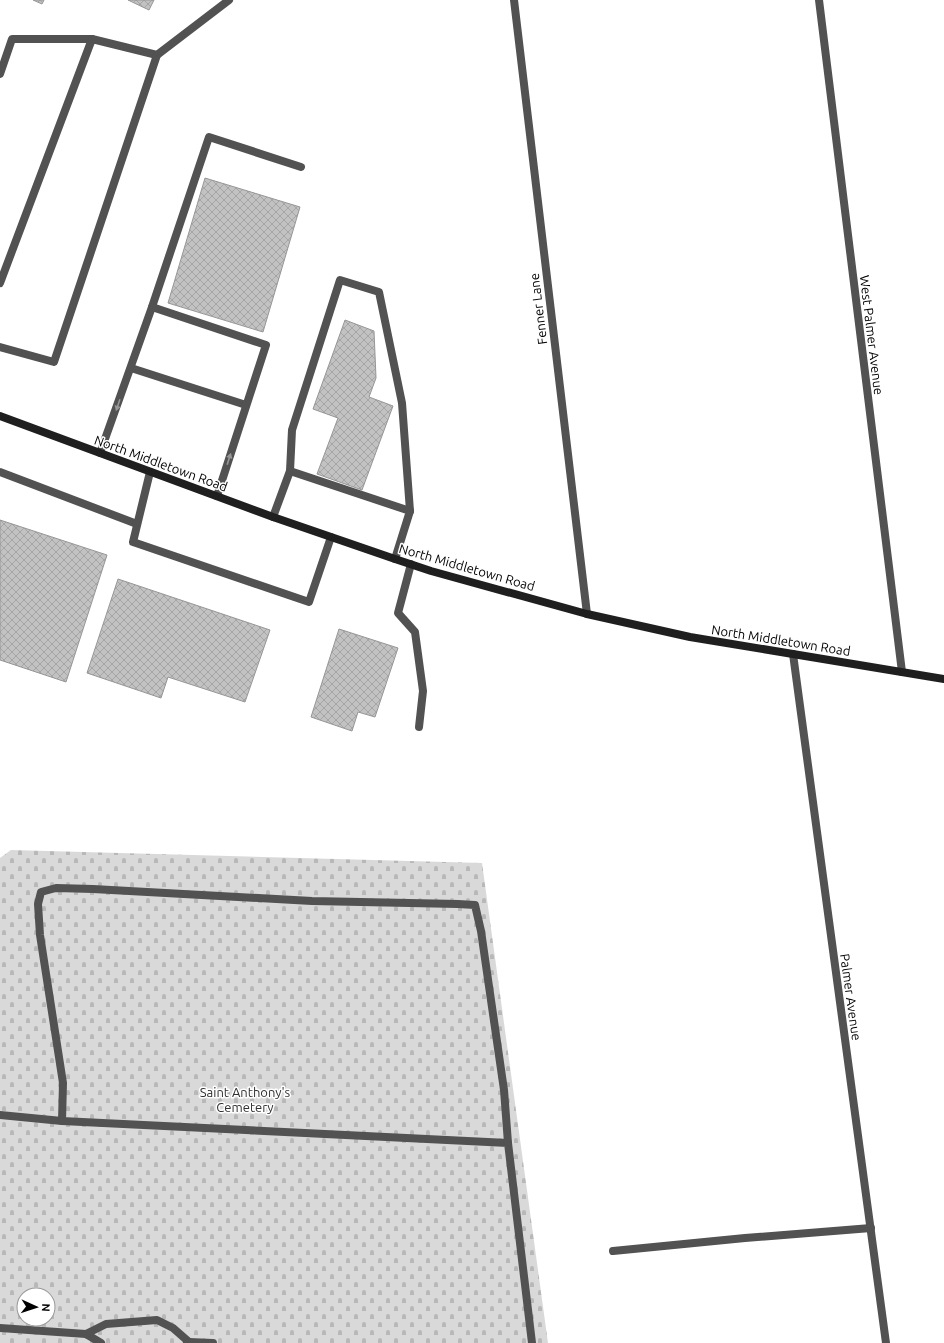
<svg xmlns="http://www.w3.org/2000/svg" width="944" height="1343" viewBox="0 0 944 1343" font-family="Ubuntu,sans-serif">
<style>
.cemetery{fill:url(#cemetery-stones);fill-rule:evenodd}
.building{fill:url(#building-cross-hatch);stroke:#969696}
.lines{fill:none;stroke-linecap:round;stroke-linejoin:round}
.lane{stroke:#525252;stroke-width:8}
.street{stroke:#525252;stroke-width:8}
.secondary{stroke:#1f1f1f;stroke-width:8}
.oneway{fill:#979797}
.labels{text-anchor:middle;stroke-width:3;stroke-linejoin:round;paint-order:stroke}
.street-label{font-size:13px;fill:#000;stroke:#fff}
.park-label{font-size:13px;fill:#303030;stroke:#fff}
</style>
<defs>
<pattern id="cemetery-stones" width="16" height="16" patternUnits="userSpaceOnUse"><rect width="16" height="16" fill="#d9d9d9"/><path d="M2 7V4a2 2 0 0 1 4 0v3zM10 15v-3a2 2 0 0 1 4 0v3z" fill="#b8b8b8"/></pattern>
<pattern id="building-cross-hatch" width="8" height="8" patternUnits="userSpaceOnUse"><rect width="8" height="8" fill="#c2c2c2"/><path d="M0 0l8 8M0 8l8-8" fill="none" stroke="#a5a5a5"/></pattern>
</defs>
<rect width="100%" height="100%" fill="#fff"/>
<path class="cemetery" d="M 11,850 L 482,863 L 548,1343 L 0,1343 L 0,858 ZM 24,1295 L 48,1295 L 48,1319 L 24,1319 Z"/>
<g class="building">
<polygon points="33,0 44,0 42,4"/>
<polygon points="128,0 154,0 149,10"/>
<polygon points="205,178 300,207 263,332 168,303"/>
<polygon points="345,320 374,331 376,378 369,397 393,406 362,490 317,474 338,418 313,409"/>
<polygon points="0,520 107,555 66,682 0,660"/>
<polygon points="118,579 270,630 245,702 168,677 161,698 87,673"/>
<polygon points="339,629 398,648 375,717 358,712 352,731 311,717"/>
</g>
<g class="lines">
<g class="lane">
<polyline points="0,74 12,39 92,39"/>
<polyline points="0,283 92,39 157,55 229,0"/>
<polyline points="152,307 209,137 301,167"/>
<polyline points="0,347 54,362 157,55"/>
<polyline points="131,368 246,405"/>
<polyline points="100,453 152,307 266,345 217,496"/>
<polyline points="290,471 292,430 340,280 379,292 402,403 410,511"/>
<polyline points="0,472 137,524"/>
<polyline points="150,472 133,542 309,602 331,537"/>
<polyline points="273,517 290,471 410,511 395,559"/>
<polyline points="411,564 398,613 415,632 423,691 419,727"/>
<polyline points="0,1115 62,1121 508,1143 532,1343"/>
<polyline points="62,1121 63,1083 40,935 38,904 41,892 56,888 93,889 312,901 458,904 475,905 481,931 504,1090 508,1143"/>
<polyline points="613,1251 745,1238 871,1228"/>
<polyline points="0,1328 86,1334 101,1343"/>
<polyline points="86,1334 106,1324 157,1320 173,1328 189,1342"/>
<polyline points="187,1343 189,1342 213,1343"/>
</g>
<g class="street">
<polyline points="514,0 587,614"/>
<polyline points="819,0 902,672"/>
<polyline points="793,654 886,1343"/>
</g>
<polyline class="secondary" points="0,416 273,517 395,559 431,571 587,614 690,637 944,679"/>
</g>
<defs><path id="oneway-solid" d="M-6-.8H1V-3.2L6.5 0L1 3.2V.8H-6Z"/></defs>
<g class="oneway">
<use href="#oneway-solid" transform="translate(118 405) rotate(109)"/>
<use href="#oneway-solid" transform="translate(229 459) rotate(-72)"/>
</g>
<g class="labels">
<g class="street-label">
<text transform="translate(538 309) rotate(-97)" y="5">Fenner Lane</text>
<text transform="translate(872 335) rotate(83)" y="5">West Palmer Avenue</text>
<text transform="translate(161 463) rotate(20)" y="5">North Middletown Road</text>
<text transform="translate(467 567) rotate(16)" y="5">North Middletown Road</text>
<text transform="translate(781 640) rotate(9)" y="5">North Middletown Road</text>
<text transform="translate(851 997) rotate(82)" y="5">Palmer Avenue</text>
</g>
<g class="park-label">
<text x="245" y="1097">Saint Anthony's<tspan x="245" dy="15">Cemetery</tspan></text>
</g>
</g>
<g transform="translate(36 1307) rotate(93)"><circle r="19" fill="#ffffff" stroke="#999999"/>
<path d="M0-3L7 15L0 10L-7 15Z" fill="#000000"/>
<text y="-6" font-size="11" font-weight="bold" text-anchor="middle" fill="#000000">N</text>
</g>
</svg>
